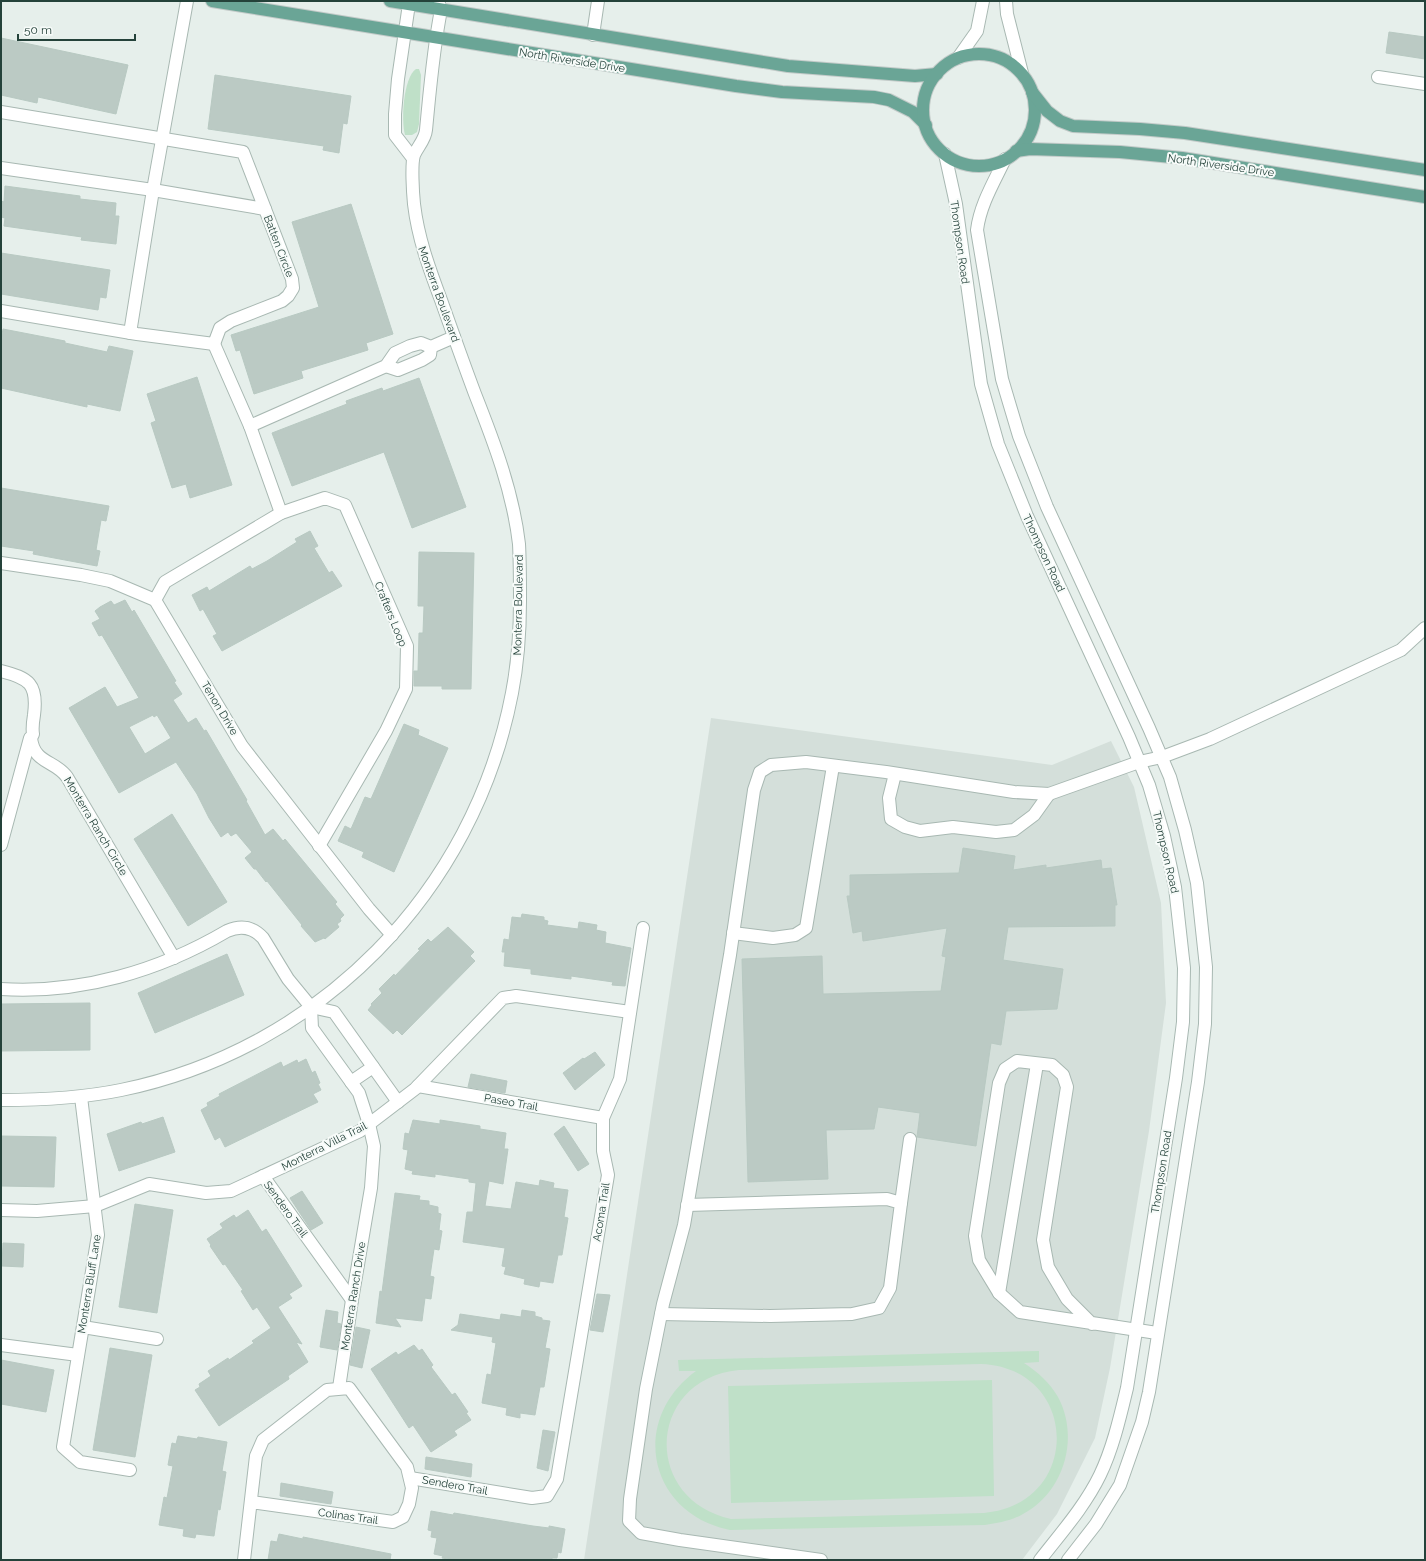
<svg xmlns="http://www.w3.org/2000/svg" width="1426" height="1561" viewBox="0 0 1426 1561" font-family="Raleway,sans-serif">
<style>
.built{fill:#d4dfda}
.green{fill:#bfe0c8;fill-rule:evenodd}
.building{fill:#bbcac4;stroke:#b8c9c2;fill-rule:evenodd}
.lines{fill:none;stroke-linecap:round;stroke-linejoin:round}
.minor-casing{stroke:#a8b8b2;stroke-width:14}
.major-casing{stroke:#c2cac8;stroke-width:14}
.minor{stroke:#fff;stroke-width:12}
.major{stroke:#6aa596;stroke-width:12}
.labels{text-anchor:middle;stroke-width:4;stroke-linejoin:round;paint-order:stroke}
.street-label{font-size:11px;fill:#24423a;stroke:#f7fbf9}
</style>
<rect width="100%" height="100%" fill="#e6efeb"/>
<polygon class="built" points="711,718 1052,765 1111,741 1134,787 1161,903 1166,1003 1149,1131 1110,1368 1095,1438 1057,1514 1022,1560 584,1560"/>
<g class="green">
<path d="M 416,69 L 419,69 L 421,75 L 419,124 L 417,132 L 412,135 L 405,135 C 401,121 403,78 416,69 Z"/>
<path d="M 1039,1351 L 1039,1362 L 1024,1363 C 1038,1372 1050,1383 1058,1397 C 1080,1438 1064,1492 1023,1514 C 1011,1521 998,1523 985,1525 L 730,1530 C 648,1513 629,1420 696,1371 L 679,1371 L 678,1360 ZM 981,1364 C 1080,1368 1083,1504 984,1513 L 731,1519 C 641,1499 647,1379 739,1370 Z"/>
<polygon points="992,1380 994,1496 731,1503 728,1386"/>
</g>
<g class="building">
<polygon points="1389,32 1425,37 1425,59 1386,53"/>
<polygon points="1,38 128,65 116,114 38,97 37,103 1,95"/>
<polygon points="215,75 351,96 347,124 343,123 339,153 323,150 324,146 208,129"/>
<polygon points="5,186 80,196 80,199 116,203 115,216 119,216 116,244 81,240 82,237 4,226 5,218 1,217 1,201 4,202"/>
<polygon points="351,204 393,334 366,343 368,350 301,371 303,378 254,394 240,350 236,351 231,335 319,307 292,222"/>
<polygon points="1,253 110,270 106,298 100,297 98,310 1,294"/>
<polygon points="3,329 65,341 65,343 107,352 109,346 133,351 120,411 87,404 87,407 1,388 1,340"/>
<polygon points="197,377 232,485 190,498 186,484 172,488 151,423 156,421 147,394"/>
<polygon points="419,378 466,507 412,528 384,452 292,486 272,433 347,404 346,401 382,388 383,391"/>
<polygon points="1,488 109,506 106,521 101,520 96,550 100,551 97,566 33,554 34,551 1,546"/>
<polygon points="310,531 318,546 314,548 329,573 332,571 342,586 222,651 213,636 217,634 203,609 200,611 192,595 207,587 209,591 250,566 252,569 267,561 297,542 295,539"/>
<polygon points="419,552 474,553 471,689 442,689 442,686 414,686 414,671 418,671 419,633 423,633 424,606 418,606"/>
<path d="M 125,600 L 132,612 L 134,610 L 176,681 L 174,682 L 182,694 L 173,700 L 188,723 L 196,718 L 204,731 L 206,730 L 247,800 L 246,801 L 265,835 L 273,829 L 283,841 L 285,839 L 337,902 L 335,904 L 344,915 L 340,919 L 341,921 L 337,924 L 339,927 L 325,939 L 324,938 L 315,942 L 301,926 L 302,925 L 267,881 L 266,882 L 256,869 L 254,869 L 245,858 L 252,852 L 236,833 L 231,836 L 228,832 L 221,837 L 209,818 L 197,794 L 176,762 L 119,793 L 69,708 L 105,687 L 117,707 L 139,698 L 102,635 L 99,636 L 92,623 L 100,619 L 95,611 L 100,607 L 111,601 L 114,605 ZM 153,715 L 154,717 L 157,715 L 171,738 L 145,754 L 129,727 Z"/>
<polygon points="404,724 419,730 418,735 448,748 394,872 362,857 364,852 338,841 345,826 351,829 365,797 371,799"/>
<polygon points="172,814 227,902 188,926 134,839"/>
<polygon points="963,848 1015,856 1013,870 1046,865 1046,868 1101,860 1102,869 1111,868 1117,905 1115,905 1115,926 1008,927 1003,960 1063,969 1057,1009 1006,1011 1001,1045 991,1043 976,1146 917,1137 920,1113 878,1107 874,1129 826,1130 828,1179 748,1182 742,959 822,956 823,994 941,991 946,957 942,956 947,928 863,941 862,931 853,933 847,896 850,896 850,875 959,873"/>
<polygon points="522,914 544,917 544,920 548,921 547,925 578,929 579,922 597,925 596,930 606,932 605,943 631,948 625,986 612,985 613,982 571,976 571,979 531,974 531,969 504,966 505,952 502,952 504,939 509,940 512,917 521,918"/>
<polygon points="448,927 474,952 470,956 475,961 402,1035 397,1030 393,1034 368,1010 372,1005 371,1004 382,993 379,989 394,974 395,976 420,950 418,949 428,939 431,942"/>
<polygon points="227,954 244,995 155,1033 138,993"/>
<polygon points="90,1003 90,1050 1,1051 1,1004"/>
<polygon points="595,1052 605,1065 575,1090 563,1073 583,1058 584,1059"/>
<polygon points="306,1059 312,1073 315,1071 320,1083 318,1084 321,1090 313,1094 318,1102 225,1147 220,1137 215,1140 201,1110 208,1106 207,1103 220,1096 219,1094 281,1062 283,1067 297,1060 298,1063"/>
<polygon points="471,1074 507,1081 505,1093 468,1087"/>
<polygon points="163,1117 175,1152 119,1171 107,1134 141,1122 142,1124"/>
<polygon points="413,1120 440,1124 440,1120 480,1126 480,1129 506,1133 504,1149 508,1149 503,1184 489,1181 485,1206 511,1209 516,1182 539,1186 540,1180 554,1183 553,1188 568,1190 564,1217 568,1218 562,1255 558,1255 553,1283 540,1281 539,1287 524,1284 525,1279 504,1274 506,1267 502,1266 505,1248 463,1242 467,1212 473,1212 476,1183 469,1182 469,1179 435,1174 435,1177 412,1174 413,1171 405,1169 408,1150 403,1149 405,1133 409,1134"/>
<polygon points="564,1126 589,1164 578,1171 554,1134"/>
<polygon points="1,1136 56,1137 54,1187 1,1186"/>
<polygon points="302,1191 323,1223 311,1230 290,1198"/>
<polygon points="395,1193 420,1196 419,1200 429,1201 429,1205 438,1207 438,1213 441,1214 439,1230 442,1231 439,1250 434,1249 430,1276 434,1277 431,1299 425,1298 422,1321 395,1318 401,1327 376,1323 380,1291 382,1292"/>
<polygon points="135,1204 173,1210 157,1313 119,1307"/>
<polygon points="248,1210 262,1232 266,1229 302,1286 289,1294 292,1298 278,1307 302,1344 296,1342 308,1362 288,1376 289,1379 219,1426 195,1390 200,1387 199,1384 211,1376 208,1371 228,1358 229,1360 254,1343 252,1341 271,1328 257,1307 253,1310 241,1291 243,1290 225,1264 223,1265 210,1246 211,1245 207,1239 223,1228 220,1224 234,1215 236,1218"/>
<polygon points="3,1243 24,1244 23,1267 2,1266"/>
<polygon points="597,1294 610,1295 603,1332 590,1330"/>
<polygon points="326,1310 338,1312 337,1323 341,1324 337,1350 320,1347"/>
<polygon points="522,1310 535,1312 535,1316 542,1318 542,1320 550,1321 545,1348 550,1349 544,1387 540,1387 535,1415 520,1413 520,1418 506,1415 507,1408 482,1403 487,1374 491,1375 496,1343 492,1342 493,1337 451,1330 458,1325 460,1314 500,1320 501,1314 521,1317"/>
<polygon points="356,1327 370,1330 362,1368 350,1365"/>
<polygon points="414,1345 419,1351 422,1349 433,1365 431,1367 452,1395 455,1393 468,1412 466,1413 471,1420 454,1431 457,1435 431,1452 413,1425 409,1428 371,1369 396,1352 398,1355"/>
<polygon points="110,1348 152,1355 135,1457 93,1450"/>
<polygon points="1,1360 54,1370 46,1412 1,1404"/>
<polygon points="543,1430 555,1432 548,1471 537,1468"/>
<polygon points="178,1436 197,1439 198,1437 227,1442 222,1471 226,1472 220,1510 218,1509 214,1536 196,1534 195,1538 183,1536 184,1529 159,1525 164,1497 167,1498 173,1466 168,1465 172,1443 176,1444"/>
<polygon points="426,1457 472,1464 471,1477 425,1469"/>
<polygon points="281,1483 333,1492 331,1504 280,1496"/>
<polygon points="431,1511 453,1515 454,1513 533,1526 549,1528 549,1526 565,1529 561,1553 558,1552 557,1558 552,1558 552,1560 454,1560 442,1558 443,1556 434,1554 437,1538 431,1537 432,1531 428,1530"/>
<polygon points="279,1534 303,1539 303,1537 391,1554 390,1560 268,1560 271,1541 277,1542"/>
</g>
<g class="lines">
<defs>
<g id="minor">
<polyline points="412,1 409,4 398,79 395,114 395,135 412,157"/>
<polyline points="1006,1 1007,14 1022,73"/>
<polyline points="593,35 598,1"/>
<polyline points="958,58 977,31 983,1"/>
<polyline points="1378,77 1425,84"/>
<polyline points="1,112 243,152 292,279 293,288 288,296 282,301 231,321 220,328 214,344"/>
<path d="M 945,154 L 956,204 L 981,384 L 998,444 L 1027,516 L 1129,737 L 1149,785 L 1164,836 L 1175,887 L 1184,968 L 1183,1022 L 1176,1078 L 1127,1388 C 1120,1417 1113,1448 1100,1475 C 1085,1506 1061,1533 1040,1560"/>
<path d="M 1005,159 C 994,182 980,205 977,230 L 1002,379 L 1019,436 L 1047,507 L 1149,728 L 1170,777 L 1185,830 L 1197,883 L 1206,967 L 1205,1024 L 1198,1082 L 1149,1392 L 1142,1422 L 1120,1485 L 1096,1524 L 1068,1560"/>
<polyline points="1,168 153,190 265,209"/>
<polyline points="1,311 137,334 214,344"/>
<polyline points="130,333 153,190 187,1"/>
<polyline points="214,344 250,426 281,513"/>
<polyline points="386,366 398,370 422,360 430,355 431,347"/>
<polyline points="250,426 386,366 395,353 410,346 421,343 431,347 454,337"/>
<polyline points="1,563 81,575 110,581 155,600 242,746 369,909 392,935"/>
<polyline points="155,600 165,582 281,513 325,498 345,505 407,646 406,689 386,731 319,846"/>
<path d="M 1,671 C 29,678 38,684 34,715 C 33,721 32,728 33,734 L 31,738 C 34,764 55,760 67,777 L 174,958"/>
<polyline points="895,774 889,798 891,819 905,827 920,831 953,827 996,832 1014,830 1034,815 1049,794"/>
<polyline points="1,845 30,738"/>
<polyline points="733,933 773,938 795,935 806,928 833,766"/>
<path d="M 1,989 C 81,994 159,971 227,931 C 241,925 253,927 263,938 L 288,979 L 311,1007 L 312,1028 L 359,1093 L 369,1124 L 374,1146 L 371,1188 L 352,1300 L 339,1388"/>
<polyline points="311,1007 334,1012 398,1102"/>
<polyline points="351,1082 373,1067"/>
<polyline points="418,1086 603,1118"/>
<polyline points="81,1097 98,1235 63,1447 80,1462 130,1470"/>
<path d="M 1,1100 C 42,1100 82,1098 121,1090 C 320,1049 474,892 512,693 C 518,662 520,632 520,601 C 520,582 520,562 519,544 C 513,492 494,442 475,394 C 463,362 452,331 441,300 C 429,268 418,238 414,204 C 413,194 411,164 414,155 C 418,146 425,140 426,130 C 430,89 433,50 441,10 L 438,1"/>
<polyline points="263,1176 352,1300"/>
<polyline points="901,1203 910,1139"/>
<polyline points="1,1210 37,1211 95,1206 149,1184 206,1193 231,1191 360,1131 415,1089 503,998 516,996 630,1012"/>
<polyline points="999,1293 1037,1064"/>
<polyline points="661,1314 770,1316 852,1314 879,1308 890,1288 901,1203 887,1199 687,1205"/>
<polyline points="1092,1324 1067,1299 1048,1267 1043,1240 1067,1087 1063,1075 1052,1065 1017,1061 1005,1069 999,1083 975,1236 979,1260 999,1293 1020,1312 1157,1333"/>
<polyline points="83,1327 157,1339"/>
<polyline points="1,1345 78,1355"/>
<polyline points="410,1478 532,1498 547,1496 557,1479 608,1175 603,1151 603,1118 620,1079 643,928"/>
<polyline points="244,1560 256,1456 263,1440 327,1390 349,1388 407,1467 412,1488 409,1504 403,1517 393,1522 251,1502"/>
<polyline points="821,1560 680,1540 641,1533 629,1521 630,1499 646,1389 663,1304 684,1225 730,955 754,790 760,772 771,765 806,762 886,772 1014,792 1049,794 1139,762 1162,757 1210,739 1401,650 1425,628"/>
</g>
<g id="major">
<polyline points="212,1 736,86 782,92 874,97 889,100 913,112 926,125"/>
<polyline points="390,1 788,66 915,76 937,74"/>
<circle cx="979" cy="110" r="56"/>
<polyline points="1032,92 1047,111 1060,121 1073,126 1140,129 1185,133 1425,170"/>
<polyline points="1016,151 1030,149 1120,152 1182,158 1425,197"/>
</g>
</defs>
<use href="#minor" class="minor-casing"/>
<use href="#major" class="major-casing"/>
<use href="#minor" class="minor"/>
<use href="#major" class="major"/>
</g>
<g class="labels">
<g class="street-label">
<text transform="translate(572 60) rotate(9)" y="4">North Riverside Drive</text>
<text transform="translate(1221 165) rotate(8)" y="4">North Riverside Drive</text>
<text transform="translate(960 242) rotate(82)" y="4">Thompson Road</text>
<text transform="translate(279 246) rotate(69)" y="4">Batten Circle</text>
<text transform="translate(439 294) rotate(70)" y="4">Monterra Boulevard</text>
<text transform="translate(1044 553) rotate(65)" y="4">Thompson Road</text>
<text transform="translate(518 605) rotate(-89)" y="4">Monterra Boulevard</text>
<text transform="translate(391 614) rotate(68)" y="4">Crafters Loop</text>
<text transform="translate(220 708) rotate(59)" y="4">Tenon Drive</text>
<text transform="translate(96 826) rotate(59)" y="4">Monterra Ranch Circle</text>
<text transform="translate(1166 852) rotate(77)" y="4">Thompson Road</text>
<text transform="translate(511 1102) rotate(10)" y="4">Paseo Trail</text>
<text transform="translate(324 1146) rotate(-27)" y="4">Monterra Villa Trail</text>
<text transform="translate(1161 1172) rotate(-81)" y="4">Thompson Road</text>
<text transform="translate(286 1209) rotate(54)" y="4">Sendero Trail</text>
<text transform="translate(601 1212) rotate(-81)" y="4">Acoma Trail</text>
<text transform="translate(89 1284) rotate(-81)" y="4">Monterra Bluff Lane</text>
<text transform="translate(353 1296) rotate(-81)" y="4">Monterra Ranch Drive</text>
<text transform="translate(455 1485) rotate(10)" y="4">Sendero Trail</text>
<text transform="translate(348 1516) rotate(8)" y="4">Colinas Trail</text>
</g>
</g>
<rect width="1426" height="1561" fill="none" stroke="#24423a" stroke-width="4"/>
<path d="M18 34v6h117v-6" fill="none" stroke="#24423a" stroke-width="2"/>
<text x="24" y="34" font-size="12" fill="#24423a" stroke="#f7fbf9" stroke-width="3" paint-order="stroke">50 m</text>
</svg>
